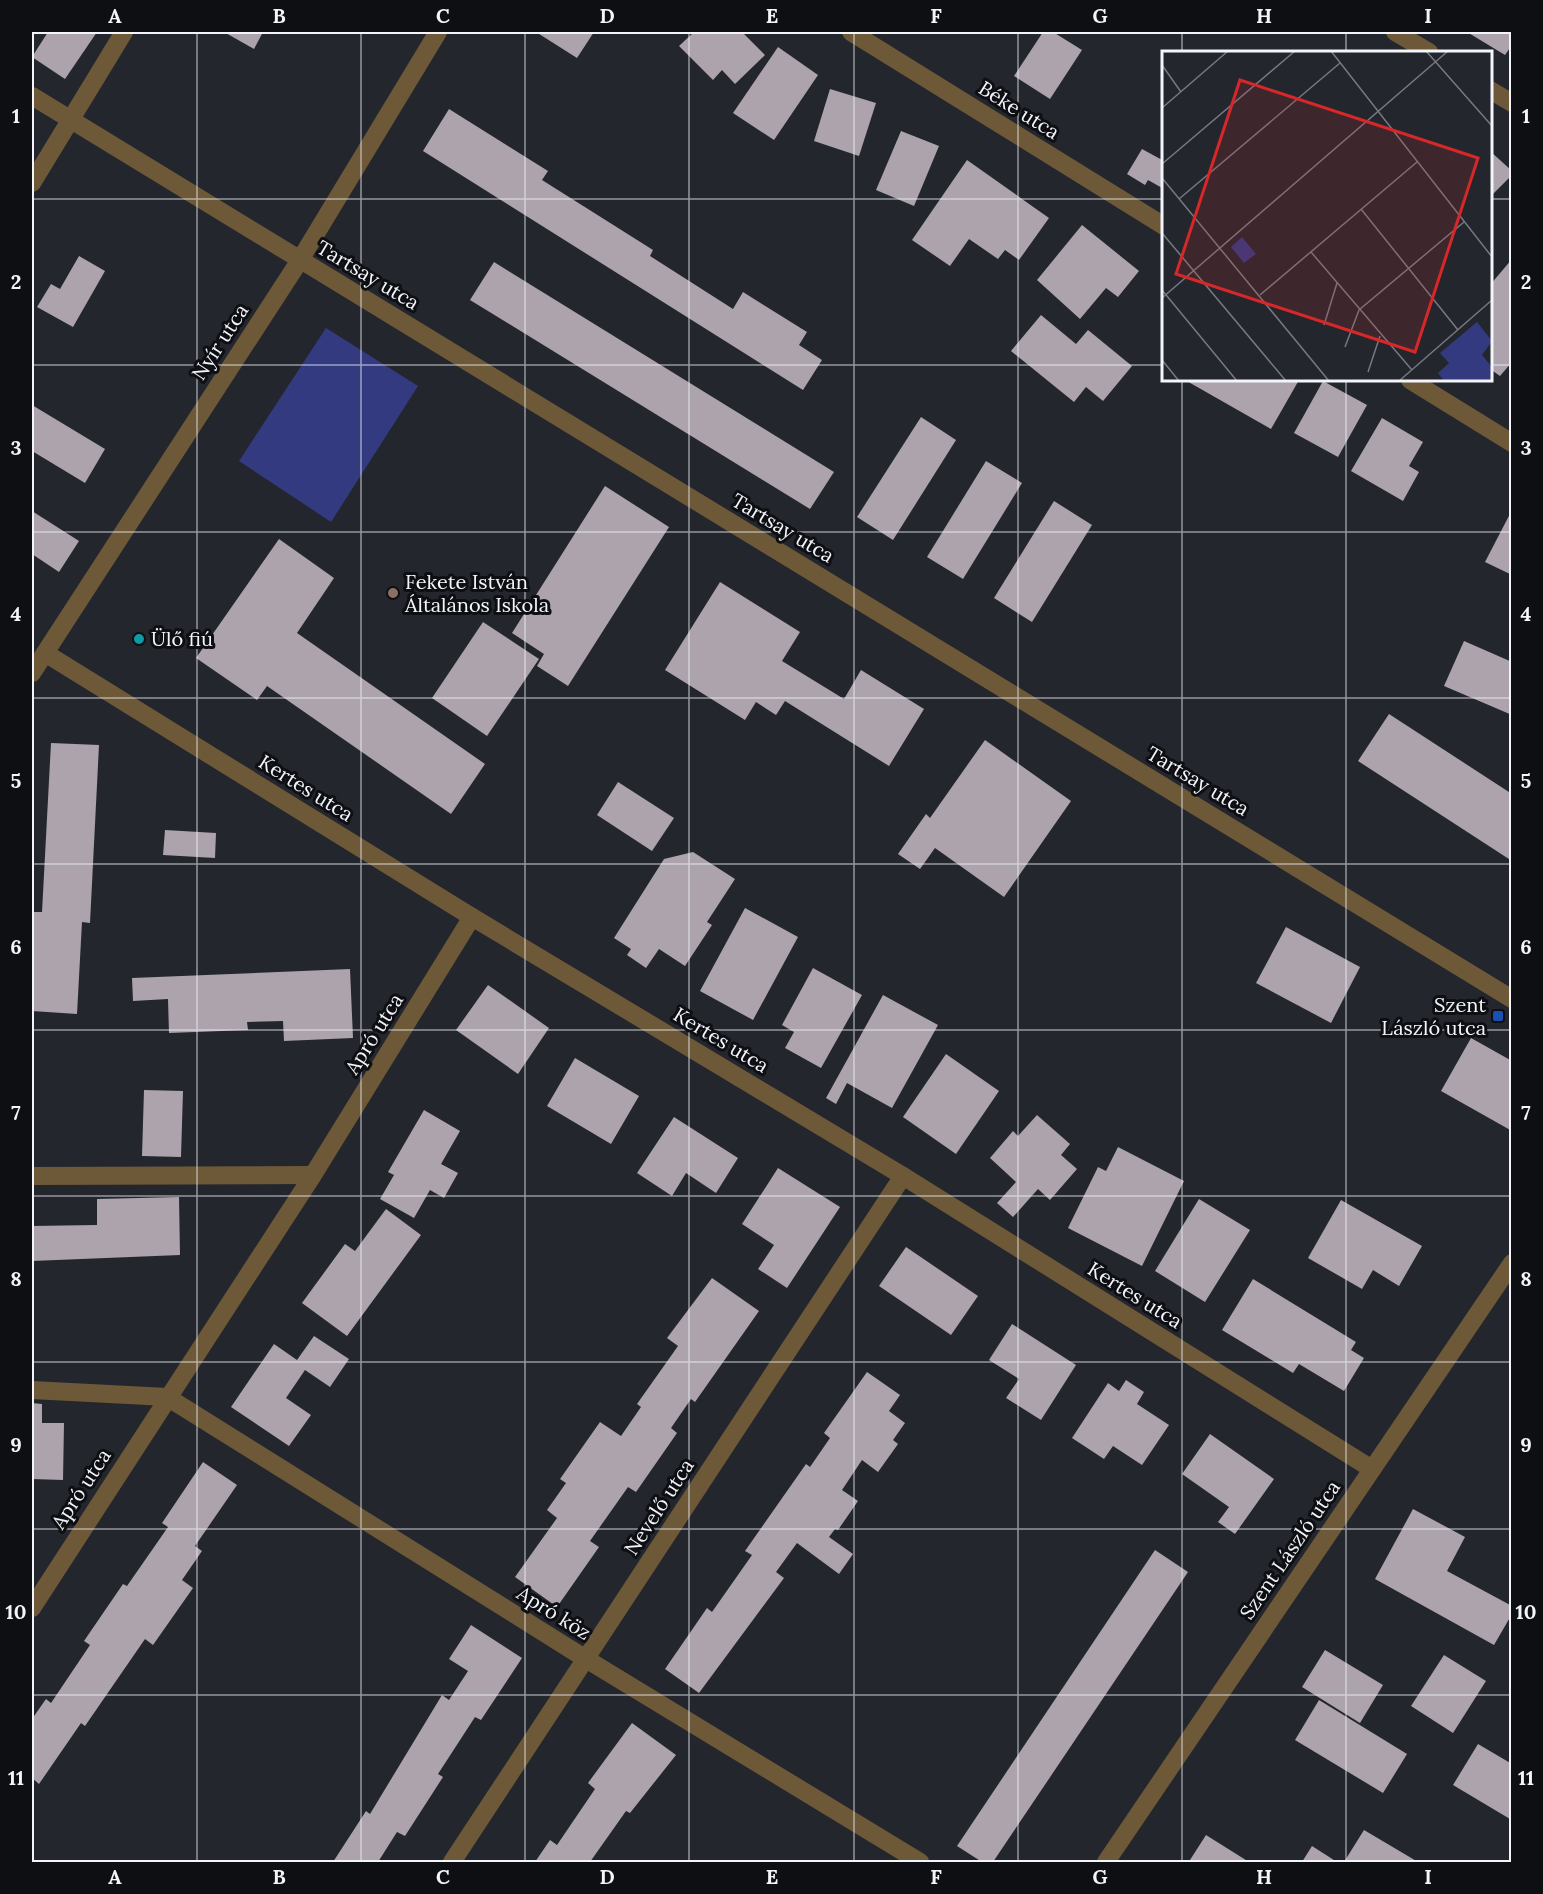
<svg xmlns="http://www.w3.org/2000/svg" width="1543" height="1894" viewBox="0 0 1543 1894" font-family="Lora,serif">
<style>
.green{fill:#333a80}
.building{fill:#aca3ac}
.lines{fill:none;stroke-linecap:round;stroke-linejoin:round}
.minor{stroke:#6d5938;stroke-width:18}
.tertiary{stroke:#6d5938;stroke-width:18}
.grid{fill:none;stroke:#f3f5fb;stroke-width:1.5;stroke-opacity:0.55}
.education-dot{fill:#8d6e63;stroke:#0e0f13;stroke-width:2}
.culture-dot{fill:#0f9aa8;stroke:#0e0f13;stroke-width:2}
.transit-dot{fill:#1a4fb4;stroke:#0e0f13;stroke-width:2}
.labels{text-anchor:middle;stroke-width:6;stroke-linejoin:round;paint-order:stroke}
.street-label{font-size:20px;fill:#f3f5fb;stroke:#0e0f13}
.poi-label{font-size:20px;fill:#f3f5fb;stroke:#0e0f13;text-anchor:start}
.inset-road{fill:none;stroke:#777980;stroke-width:1.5}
.view{fill:#d62828;fill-opacity:0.15;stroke:#d62828;stroke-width:3}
.inset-edge{fill:none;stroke:#f3f5fb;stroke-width:3}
.neatline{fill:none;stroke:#f3f5fb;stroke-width:2}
.grid-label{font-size:20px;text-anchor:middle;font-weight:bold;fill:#f3f5fb}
</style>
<rect width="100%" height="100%" fill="#24262e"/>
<polygon class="green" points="326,328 418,386 331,522 239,461"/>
<g class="building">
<polygon points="48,32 97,32 65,79 32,57"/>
<polygon points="224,32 263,32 254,49"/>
<polygon points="536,32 594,32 577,58"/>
<polygon points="694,32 742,32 765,55 735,84 722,70 713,80 679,46"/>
<polygon points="1043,32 1053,32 1082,50 1050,99 1014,76"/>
<polygon points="1467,32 1512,32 1512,45 1505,55"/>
<polygon points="778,47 818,75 774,140 733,113"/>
<polygon points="830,89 876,103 859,156 814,141"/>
<polygon points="449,109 548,171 542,180 653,250 650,256 733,309 743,292 807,332 799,345 822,360 803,390 423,151"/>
<polygon points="901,131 939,146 914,206 876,190"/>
<polygon points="1142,149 1164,161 1164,189 1148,180 1145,185 1127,174"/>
<polygon points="1490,151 1512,171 1512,175 1490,197"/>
<polygon points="967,160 1049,218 1019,260 1005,250 998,259 969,239 950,266 912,240"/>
<polygon points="1082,225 1139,271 1118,297 1106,288 1080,319 1037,280"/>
<polygon points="79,256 105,271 73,327 37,307 51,284 60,289"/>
<polygon points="1512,259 1512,362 1500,376 1490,369 1490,285"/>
<polygon points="494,262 834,472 810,509 470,300"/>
<polygon points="1041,315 1076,344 1088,330 1132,366 1103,401 1086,387 1074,402 1011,351"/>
<polygon points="1185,380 1299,380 1271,429"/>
<polygon points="1323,381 1367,405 1338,457 1294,433"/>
<polygon points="32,405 105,449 85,483 32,451"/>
<polygon points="921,417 956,440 893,540 857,517"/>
<polygon points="1382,418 1423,442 1409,466 1419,472 1403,501 1351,471"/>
<polygon points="986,461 1022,483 963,579 927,557"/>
<polygon points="605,486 669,527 568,686 537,666 544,654 512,633"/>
<polygon points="1054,501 1092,525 1032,622 994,598"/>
<polygon points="1512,510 1512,575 1485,562"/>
<polygon points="32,511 79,541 59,572 32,554"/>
<polygon points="279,539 334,578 297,633 485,764 451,814 267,686 257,700 196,658"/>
<polygon points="720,582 800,632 782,661 844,699 861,670 924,709 889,766 785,701 776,715 756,702 745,720 665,670"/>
<polygon points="483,622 539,659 487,736 432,698"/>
<polygon points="1464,641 1512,662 1512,715 1444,686"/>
<polygon points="1389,714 1512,794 1512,861 1358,761"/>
<polygon points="985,740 1071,801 1004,897 935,848 920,869 898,854 926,814 930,818"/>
<polygon points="51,743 99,745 90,923 82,922 77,1014 32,1011 32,912 42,912"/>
<polygon points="618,782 674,818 652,851 597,815"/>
<polygon points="165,830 216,833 215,858 163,855"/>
<polygon points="693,852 735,879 707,922 712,925 685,966 659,949 646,968 627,955 631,949 614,938 664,859"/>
<polygon points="745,908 798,937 753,1020 700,991"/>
<polygon points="1286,927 1360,967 1331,1023 1256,983"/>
<polygon points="813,968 862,995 821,1068 785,1048 794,1032 782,1025"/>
<polygon points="350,969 353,1038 284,1041 283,1021 247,1022 248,1030 169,1033 168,999 133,1001 132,978"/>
<polygon points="488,985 549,1028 518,1074 456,1030"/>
<polygon points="883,995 938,1025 892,1108 847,1083 836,1104 826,1098"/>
<polygon points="1471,1038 1512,1061 1512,1131 1441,1091"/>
<polygon points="946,1054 999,1091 956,1154 903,1117"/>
<polygon points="575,1058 639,1096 611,1144 547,1106"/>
<polygon points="144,1090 183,1091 181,1157 142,1156"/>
<polygon points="424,1110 460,1131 441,1164 458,1173 444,1198 430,1190 414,1218 380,1199 394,1175 388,1172"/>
<polygon points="1037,1115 1070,1144 1061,1155 1077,1169 1050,1200 1038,1189 1013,1217 997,1203 1016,1182 990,1158 1013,1131 1018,1136"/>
<polygon points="674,1117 738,1158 716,1193 686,1173 672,1196 637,1173"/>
<polygon points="1118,1147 1184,1181 1142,1266 1068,1228 1098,1167 1106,1171"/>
<polygon points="778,1168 840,1207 787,1288 758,1269 774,1245 742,1224"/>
<polygon points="179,1197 180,1255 32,1261 32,1226 97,1225 97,1199"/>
<polygon points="1199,1199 1250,1230 1205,1302 1155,1271"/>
<polygon points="1341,1200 1422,1246 1399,1286 1373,1270 1362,1289 1308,1258"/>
<polygon points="386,1209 421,1235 347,1336 302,1303 345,1244 355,1251"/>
<polygon points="906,1247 978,1296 951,1335 879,1286"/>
<polygon points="712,1278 759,1311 695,1402 691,1399 671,1428 677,1433 636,1492 628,1487 590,1541 599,1547 557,1607 515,1577 557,1518 547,1510 566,1483 560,1479 600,1422 621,1436 641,1407 637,1404 678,1346 667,1338"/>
<polygon points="1253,1279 1356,1342 1351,1350 1364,1358 1344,1391 1299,1364 1293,1373 1222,1330"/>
<polygon points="1012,1324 1076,1365 1041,1420 1006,1398 1019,1379 989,1360"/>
<polygon points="314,1336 349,1359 330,1387 305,1370 286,1398 311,1415 289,1446 231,1407 274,1344 297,1360"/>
<polygon points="867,1372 900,1395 889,1411 905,1423 893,1440 898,1444 878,1472 862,1460 842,1490 858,1501 838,1530 835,1529 829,1537 853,1554 839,1574 797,1543 776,1572 784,1578 699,1693 665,1669 707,1608 712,1612 752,1555 745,1551 806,1464 810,1467 830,1438 824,1433"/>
<polygon points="1126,1380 1144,1392 1137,1404 1169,1425 1142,1465 1113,1446 1104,1459 1072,1438 1108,1383 1119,1391"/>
<polygon points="32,1403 42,1404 42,1423 64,1423 63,1480 32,1479"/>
<polygon points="1210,1434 1274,1479 1235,1534 1218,1522 1229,1507 1182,1474"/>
<polygon points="203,1462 237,1485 195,1546 202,1551 182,1580 193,1588 153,1645 145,1639 85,1726 81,1723 39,1784 32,1778 32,1719 46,1699 51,1703 90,1645 84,1641 123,1584 127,1586 168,1527 162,1523"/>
<polygon points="1413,1509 1465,1537 1447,1571 1512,1606 1512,1614 1494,1645 1375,1579"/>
<polygon points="1155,1550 1188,1572 993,1862 982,1862 957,1846"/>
<polygon points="471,1625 522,1658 481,1720 475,1717 438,1774 443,1777 405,1836 397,1832 378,1862 333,1862 366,1811 370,1814 442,1695 449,1700 468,1671 449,1659"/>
<polygon points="1325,1650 1383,1685 1360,1723 1302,1687"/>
<polygon points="1444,1655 1486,1681 1453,1733 1411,1706"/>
<polygon points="1319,1700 1407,1754 1383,1793 1295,1740"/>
<polygon points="632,1723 676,1755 630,1813 626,1811 590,1862 535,1862 550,1840 557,1845 595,1789 588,1783"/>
<polygon points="1478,1744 1512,1764 1510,1819 1453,1785"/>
<polygon points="1364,1830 1418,1862 1344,1862"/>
<polygon points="1206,1835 1249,1862 1193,1862 1190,1860"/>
<polygon points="1312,1846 1337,1862 1302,1862"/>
</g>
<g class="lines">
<g class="minor">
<polyline points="851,32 1164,226"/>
<polyline points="1395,32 1429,52"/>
<polyline points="1490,90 1512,103"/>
<polyline points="32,183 124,32"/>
<polyline points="1410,380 1512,443"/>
<polyline points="45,653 472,917 903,1176 1372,1469"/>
<polyline points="32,673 300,260 438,32"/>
<polyline points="32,1176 313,1175"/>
<polyline points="32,1390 167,1397 586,1659 920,1862"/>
<polyline points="32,1608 313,1175 472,917"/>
<polyline points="452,1862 903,1176"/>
</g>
<g class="tertiary">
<polyline points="32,96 1512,999"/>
<polyline points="1106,1862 1512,1263"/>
</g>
</g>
<path class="grid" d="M 197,32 L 197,1862M 361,32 L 361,1862M 525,32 L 525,1862M 689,32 L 689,1862M 854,32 L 854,1862M 1018,32 L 1018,1862M 1182,32 L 1182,52M 1346,32 L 1346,52M 32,199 L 1164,199M 1490,199 L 1512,199M 32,365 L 1164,365M 1490,365 L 1512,365M 1182,380 L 1182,1862M 1346,380 L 1346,1862M 32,532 L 1512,532M 32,698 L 1512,698M 32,864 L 1512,864M 32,1030 L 1512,1030M 32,1196 L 1512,1196M 32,1362 L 1512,1362M 32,1529 L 1512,1529M 32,1695 L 1512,1695"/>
<circle class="education-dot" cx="393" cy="593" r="6"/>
<circle class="culture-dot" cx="139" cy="639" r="6"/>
<rect class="transit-dot" x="1492" y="1010" width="12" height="12" rx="3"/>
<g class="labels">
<g class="street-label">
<text transform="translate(1019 110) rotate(32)" y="7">Béke utca</text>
<text transform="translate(368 275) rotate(31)" y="7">Tartsay utca</text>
<text transform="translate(220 342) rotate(-57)" y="7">Nyír utca</text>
<text transform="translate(783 528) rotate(31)" y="7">Tartsay utca</text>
<text transform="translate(1198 781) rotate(31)" y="7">Tartsay utca</text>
<text transform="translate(306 788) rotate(32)" y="7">Kertes utca</text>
<text transform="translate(374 1034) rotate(-58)" y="7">Apró utca</text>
<text transform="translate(721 1040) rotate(31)" y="7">Kertes utca</text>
<text transform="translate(1135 1295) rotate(32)" y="7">Kertes utca</text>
<text transform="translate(81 1489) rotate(-57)" y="7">Apró utca</text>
<text transform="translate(659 1507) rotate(-57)" y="7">Nevelő utca</text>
<text transform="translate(1290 1550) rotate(-56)" y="7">Szent László utca</text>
<text transform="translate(554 1613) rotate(32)" y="7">Apró köz</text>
</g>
<g class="poi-label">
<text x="405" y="589">Fekete István<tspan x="405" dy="23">Általános Iskola</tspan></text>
<text x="151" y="646">Ülő fiú</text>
<text x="1486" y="1012" text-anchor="end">Szent<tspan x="1486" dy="23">László utca</tspan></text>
</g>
</g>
<g transform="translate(1162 51)">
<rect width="330" height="330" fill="#24262e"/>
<path d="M 80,186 L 94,203 L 82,212 L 69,196 ZM 315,271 L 330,290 L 320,304 L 330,316 L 330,330 L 282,330 L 276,322 L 287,312 L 278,302 Z" fill="#333a80"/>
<path class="inset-road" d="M 169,0 L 330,206M 264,0 L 330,75M 0,14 L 19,41M 0,57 L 66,0M 0,113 L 133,0M 0,127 L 167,330M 17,148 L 178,12M 199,158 L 296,279M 0,182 L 124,330M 149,201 L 250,319M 0,239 L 75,330M 98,244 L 255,111M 0,247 L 286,0M 162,274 L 175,232M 183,296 L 197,259 L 302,171M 0,309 L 17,330M 206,321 L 218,285M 237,330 L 330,249"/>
<path class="view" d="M 78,29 L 316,107 L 253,301 L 14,223 Z"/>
<rect width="330" height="330" class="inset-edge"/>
</g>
<rect width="1543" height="1894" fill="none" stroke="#0e0f13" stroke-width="66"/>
<rect x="33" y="33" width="1477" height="1828" class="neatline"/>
<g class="grid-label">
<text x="115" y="23">A</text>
<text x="279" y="23">B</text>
<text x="443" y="23">C</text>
<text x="607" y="23">D</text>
<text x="772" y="23">E</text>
<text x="936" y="23">F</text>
<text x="1100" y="23">G</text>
<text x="1264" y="23">H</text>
<text x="1428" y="23">I</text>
<text x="16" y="123">1</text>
<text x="1526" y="123">1</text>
<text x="16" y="289">2</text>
<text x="1526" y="289">2</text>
<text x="16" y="455">3</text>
<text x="1526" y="455">3</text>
<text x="16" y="621">4</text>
<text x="1526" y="621">4</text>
<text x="16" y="788">5</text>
<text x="1526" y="788">5</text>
<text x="16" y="954">6</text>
<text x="1526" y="954">6</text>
<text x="16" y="1120">7</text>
<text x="1526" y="1120">7</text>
<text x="16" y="1286">8</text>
<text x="1526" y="1286">8</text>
<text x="16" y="1452">9</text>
<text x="1526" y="1452">9</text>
<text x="16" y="1619">10</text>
<text x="1526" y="1619">10</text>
<text x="16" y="1785">11</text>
<text x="1526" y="1785">11</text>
<text x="115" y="1884">A</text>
<text x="279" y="1884">B</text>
<text x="443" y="1884">C</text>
<text x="607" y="1884">D</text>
<text x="772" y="1884">E</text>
<text x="936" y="1884">F</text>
<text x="1100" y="1884">G</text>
<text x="1264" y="1884">H</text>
<text x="1428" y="1884">I</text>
</g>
</svg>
